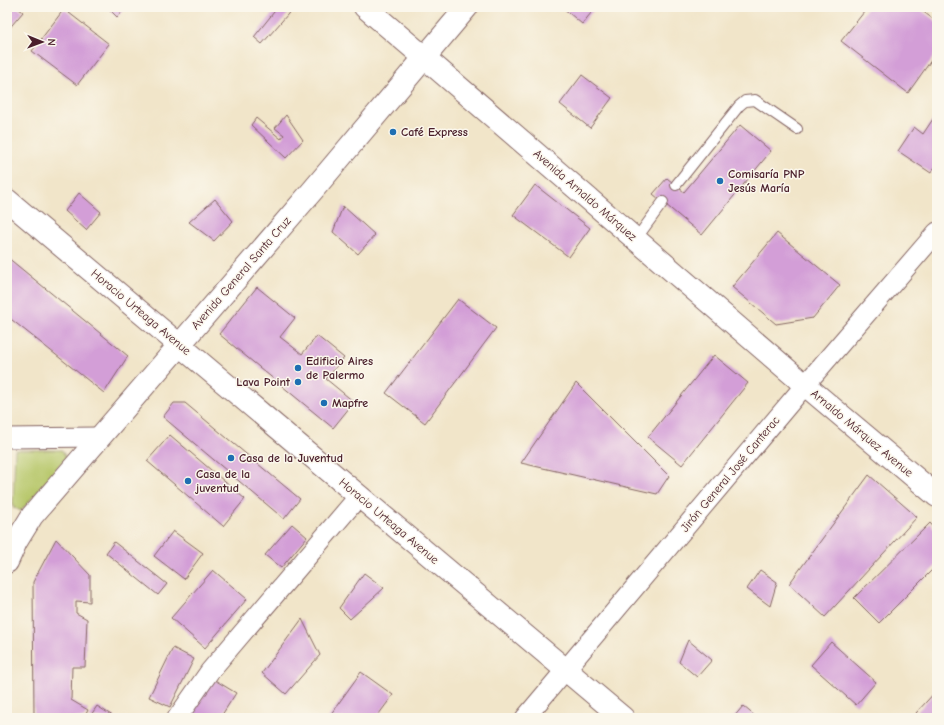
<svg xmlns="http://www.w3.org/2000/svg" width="944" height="725" viewBox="0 0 944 725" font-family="'Comic Neue',sans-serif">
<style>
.green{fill:#b7c76a;stroke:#80734a}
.building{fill:#d39ed7}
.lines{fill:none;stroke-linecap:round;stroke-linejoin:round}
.service-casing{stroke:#846462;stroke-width:12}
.minor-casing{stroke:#846462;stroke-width:21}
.tertiary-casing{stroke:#846462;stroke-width:24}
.service{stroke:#fff;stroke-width:10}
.minor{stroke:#fff;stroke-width:19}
.tertiary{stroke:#fff;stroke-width:22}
.poi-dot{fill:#1f6fb2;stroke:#fbf7ec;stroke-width:1.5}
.labels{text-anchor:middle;stroke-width:3;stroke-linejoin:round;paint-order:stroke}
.poi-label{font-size:12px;font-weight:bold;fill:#4a1f2b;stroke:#fbf7ec;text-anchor:start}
.street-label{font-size:12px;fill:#4a1f2b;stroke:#fbf7ec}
</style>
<rect width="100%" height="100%" fill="#fbf7ec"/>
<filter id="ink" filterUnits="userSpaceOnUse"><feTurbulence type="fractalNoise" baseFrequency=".025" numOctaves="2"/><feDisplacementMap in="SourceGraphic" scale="8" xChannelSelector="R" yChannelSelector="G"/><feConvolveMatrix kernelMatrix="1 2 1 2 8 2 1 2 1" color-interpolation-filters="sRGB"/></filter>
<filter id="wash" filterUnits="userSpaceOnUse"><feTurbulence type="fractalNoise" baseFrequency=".012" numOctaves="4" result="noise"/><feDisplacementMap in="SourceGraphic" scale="16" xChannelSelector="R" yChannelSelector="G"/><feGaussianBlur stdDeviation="0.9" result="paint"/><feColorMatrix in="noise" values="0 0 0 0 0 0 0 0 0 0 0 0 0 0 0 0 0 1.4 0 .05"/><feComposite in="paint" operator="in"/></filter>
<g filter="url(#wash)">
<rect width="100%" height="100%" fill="#f1e5c9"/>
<polygon class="green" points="15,450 62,450 66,458 21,511 13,507"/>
<g id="blocks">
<g class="building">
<polygon points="7,7 17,7 23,12 7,31"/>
<polygon points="107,7 126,7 117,17"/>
<polygon points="278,7 294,7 262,44 254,37"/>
<polygon points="562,7 596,7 582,24"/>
<polygon points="868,7 917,7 937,22 937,52 908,93 841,41"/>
<polygon points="64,9 109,44 77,85 32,51"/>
<polygon points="582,75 612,98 590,128 560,104"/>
<polygon points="937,113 937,163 931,173 898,151 914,127 923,134"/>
<polygon points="286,115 303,140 286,158 251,125 256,118 281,139 284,135 275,128"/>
<polygon points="740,125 771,151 702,235 653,194 667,178 684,192"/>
<polygon points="535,185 590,228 569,257 513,215"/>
<polygon points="79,193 101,212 86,230 65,211"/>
<polygon points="215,199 233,221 214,241 189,222"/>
<polygon points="343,206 375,235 358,254 333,232"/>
<polygon points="777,233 840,285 813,318 776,324 732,287"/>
<polygon points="7,257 128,356 104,393 7,316"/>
<polygon points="257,287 295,318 280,337 302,354 317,336 344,358 326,379 354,402 333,428 219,334"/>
<polygon points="458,299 496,328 425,423 386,393"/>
<polygon points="714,355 748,383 682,465 648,437"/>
<polygon points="576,383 669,476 657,494 521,463"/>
<polygon points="174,403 185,403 300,499 284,519 163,417"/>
<polygon points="170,435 245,499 223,526 147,461"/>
<polygon points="869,475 917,517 825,617 789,584"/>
<polygon points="930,523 937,531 937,565 879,623 854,598"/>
<polygon points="292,524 307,537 281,568 265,555"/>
<polygon points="173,531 203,553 184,579 154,556"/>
<polygon points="56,539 90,575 90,602 76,601 76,613 87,619 85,667 72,667 71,700 88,710 84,718 34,718 33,582"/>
<polygon points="114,542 167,584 158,595 106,553"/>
<polygon points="213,570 247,599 205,648 171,618"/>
<polygon points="760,570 777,582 770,606 747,589"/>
<polygon points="364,573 384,588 350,619 339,608"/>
<polygon points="302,619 320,655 286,694 262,673"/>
<polygon points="688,640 712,660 697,677 679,662"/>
<polygon points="831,642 876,682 856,705 811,665"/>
<polygon points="173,648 194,659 170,707 149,697"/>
<polygon points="361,672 393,695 376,718 328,718"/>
<polygon points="213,679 236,693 220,718 191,718 190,717"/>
<polygon points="937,690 937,718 921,718 916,713"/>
<polygon points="97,706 116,718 89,718"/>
<polygon points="743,706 757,718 733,718"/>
</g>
</g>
</g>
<g filter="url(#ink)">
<use href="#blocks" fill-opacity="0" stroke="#846462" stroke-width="1"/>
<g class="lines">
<defs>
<g id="service">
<polyline points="676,185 739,106 745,101 755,100 797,129"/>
<polyline points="636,239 663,202"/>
</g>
<g id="minor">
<polyline points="7,438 99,437"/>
<polyline points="177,718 210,671 359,496"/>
<polyline points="525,718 805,385 937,232"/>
</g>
<g id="tertiary">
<polyline points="365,7 425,58 805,385 937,496"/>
<polyline points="7,200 623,718"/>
<polyline points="7,562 16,542 32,516 313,190 467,7"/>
</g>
</defs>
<use href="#service" class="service-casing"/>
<use href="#minor" class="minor-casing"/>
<use href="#tertiary" class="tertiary-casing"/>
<use href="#service" class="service"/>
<use href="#minor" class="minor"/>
<use href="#tertiary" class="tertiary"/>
</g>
</g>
<g class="poi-dot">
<circle cx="393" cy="132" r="4"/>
<circle cx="720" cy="181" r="4"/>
<circle cx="298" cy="368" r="4"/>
<circle cx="298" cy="382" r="4"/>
<circle cx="324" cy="403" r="4"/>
<circle cx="231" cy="458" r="4"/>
<circle cx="188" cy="481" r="4"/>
</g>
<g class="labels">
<g class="poi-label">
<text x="401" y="136">Café Express</text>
<text x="728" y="178">Comisaría PNP<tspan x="728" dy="14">Jesús María</tspan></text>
<text x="306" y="365">Edificio Aires<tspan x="306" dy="14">de Palermo</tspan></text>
<text x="290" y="386" text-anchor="end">Lava Point</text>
<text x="332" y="407">Mapfre</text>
<text x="239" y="462">Casa de la Juventud</text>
<text x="196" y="478">Casa de la<tspan x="196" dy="14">juventud</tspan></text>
</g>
<g class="street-label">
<text transform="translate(585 195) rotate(41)" y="4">Avenida Arnaldo Márquez</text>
<text transform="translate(241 273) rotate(-49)" y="4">Avenida General Santa Cruz</text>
<text transform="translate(141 312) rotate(40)" y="4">Horacio Urteaga Avenue</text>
<text transform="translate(862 433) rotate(40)" y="4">Arnaldo Márquez Avenue</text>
<text transform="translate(730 474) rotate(-50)" y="4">Jirón General José Canterac</text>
<text transform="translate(389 521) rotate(40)" y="4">Horacio Urteaga Avenue</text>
</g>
</g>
<rect width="944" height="725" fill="none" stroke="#fbf7ec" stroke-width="24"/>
<g transform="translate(42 42) rotate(91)" stroke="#fbf7ec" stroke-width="3" paint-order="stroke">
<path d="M0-3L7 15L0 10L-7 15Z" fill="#4a1f2b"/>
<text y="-6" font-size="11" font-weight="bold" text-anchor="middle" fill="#4a1f2b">N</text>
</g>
</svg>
